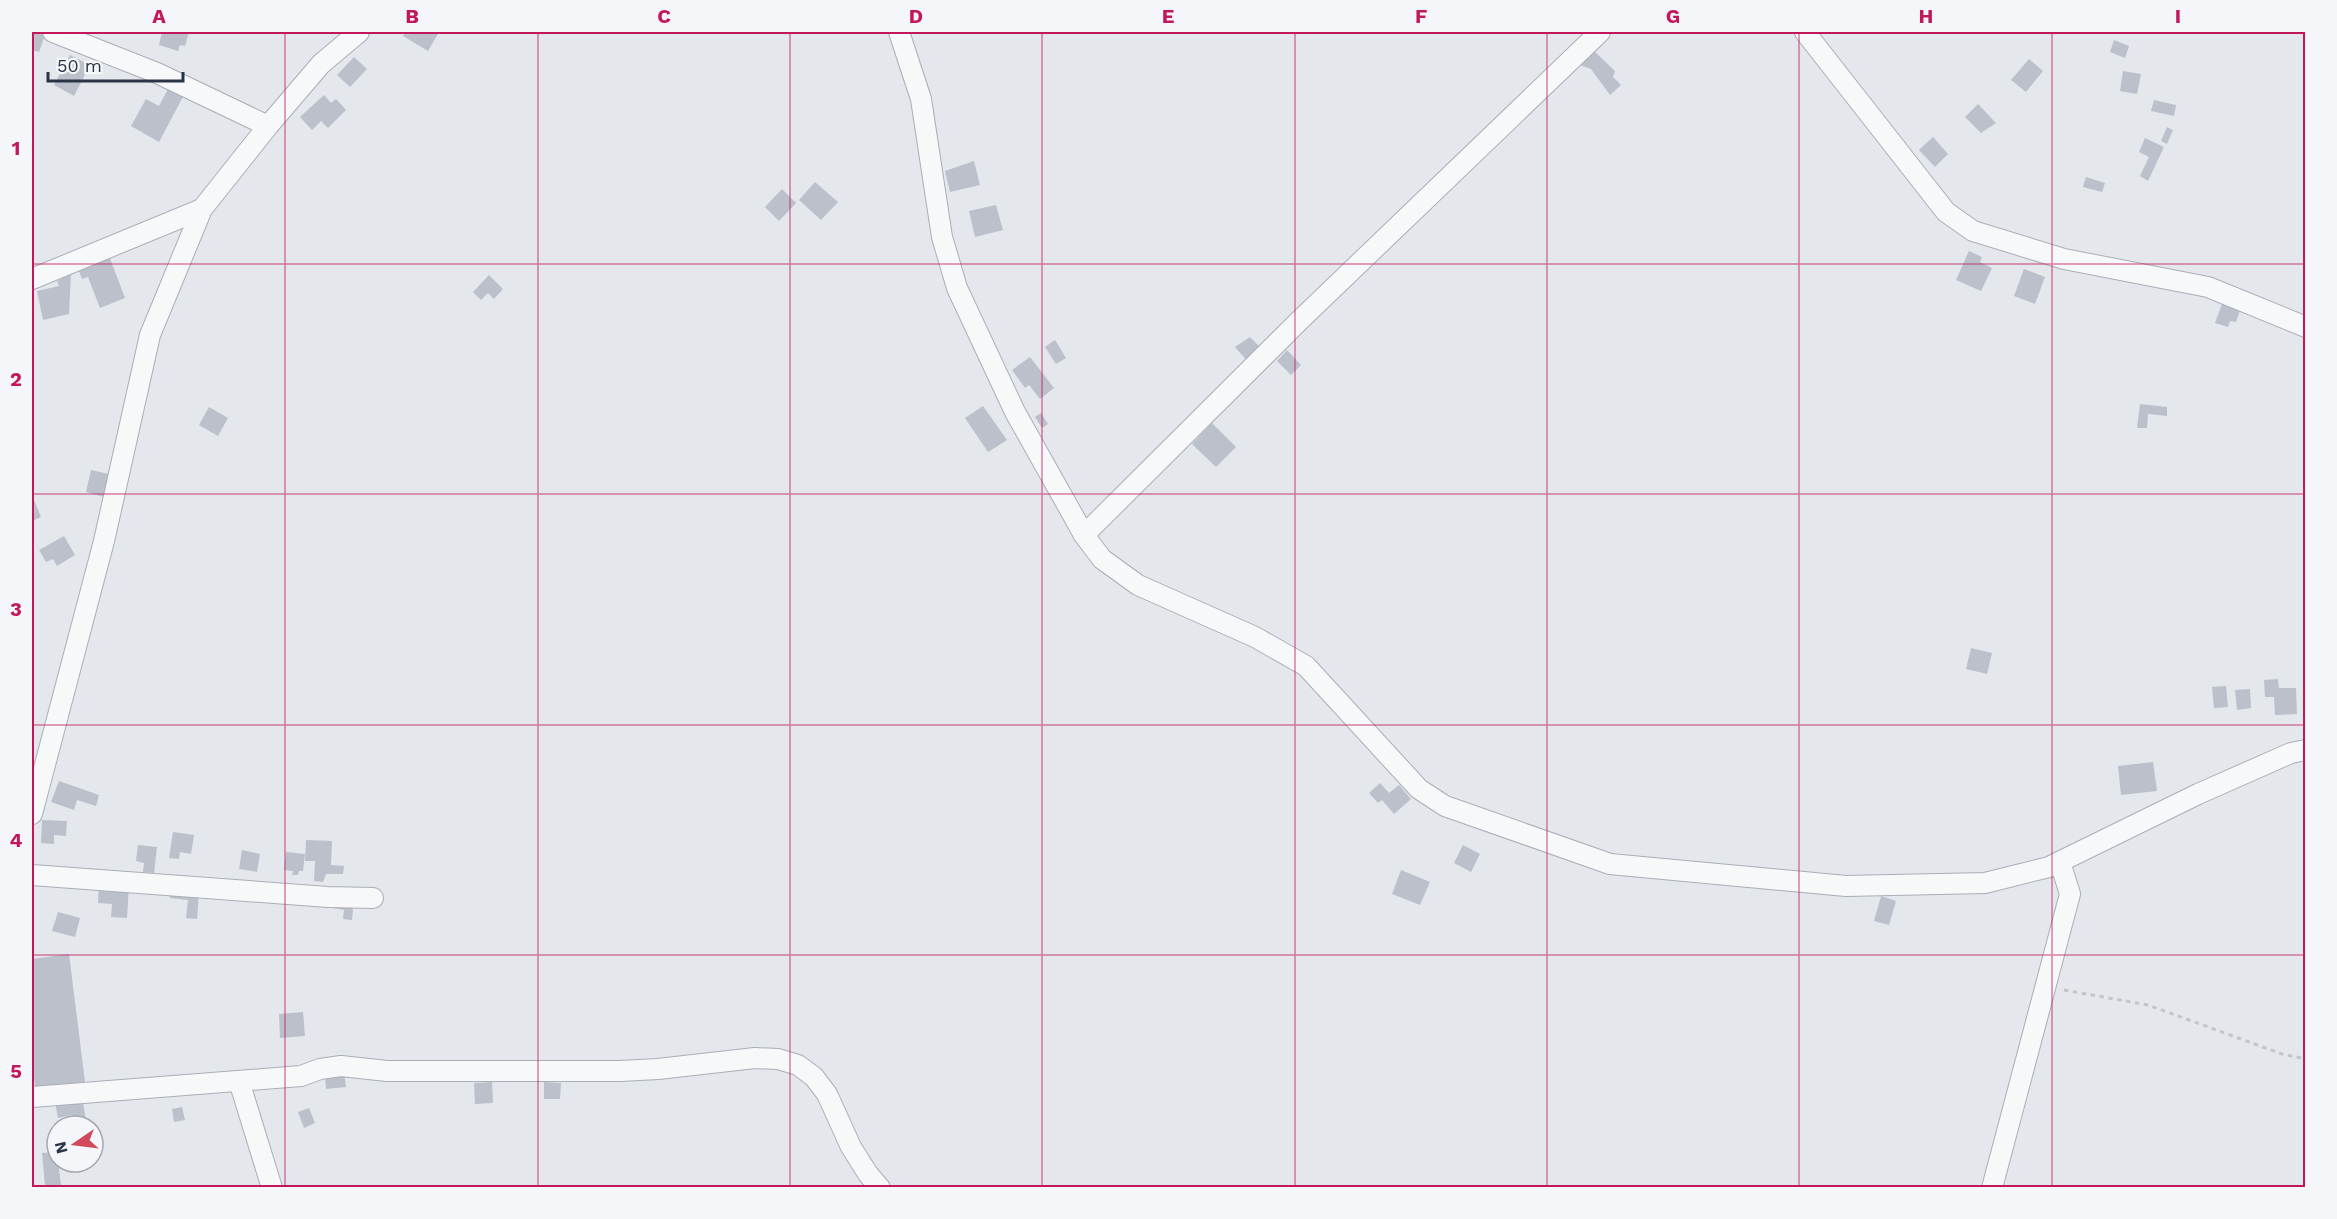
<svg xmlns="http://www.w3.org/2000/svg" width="2337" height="1219" viewBox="0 0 2337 1219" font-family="'Work Sans',sans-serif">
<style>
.building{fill:#bbc0ca}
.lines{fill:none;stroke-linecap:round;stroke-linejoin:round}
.street-casing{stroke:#a9aeb7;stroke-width:22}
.path{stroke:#c2c5cb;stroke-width:3;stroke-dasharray:4.5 4.5;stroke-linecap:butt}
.street{stroke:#f7f8fa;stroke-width:20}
.grid{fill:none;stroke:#c2185b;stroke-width:1.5;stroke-opacity:0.55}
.neatline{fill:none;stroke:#c2185b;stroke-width:2}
.grid-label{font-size:20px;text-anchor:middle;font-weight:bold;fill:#c2185b}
</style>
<rect width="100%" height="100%" fill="#e4e7ec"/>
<g class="building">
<polygon points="32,32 45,35 39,52 32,50"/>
<polygon points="162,32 189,32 185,46 180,45 178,51 159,45"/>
<polygon points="406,32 439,32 428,51 403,36"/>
<polygon points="2114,40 2129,46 2125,58 2110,52"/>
<polygon points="1593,50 1615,71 1613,77 1621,85 1610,95 1591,69 1580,65"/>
<polygon points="70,55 90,65 74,96 54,85"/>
<polygon points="354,57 367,69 350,87 337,75"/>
<polygon points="2029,59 2043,71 2026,92 2011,80"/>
<polygon points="2123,71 2141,74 2137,94 2120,91"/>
<polygon points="170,85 185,93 159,142 131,126 146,99 159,106"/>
<polygon points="324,95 331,103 336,99 346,110 328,128 321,121 312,130 300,117"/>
<polygon points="2154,100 2176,105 2174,116 2151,111"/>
<polygon points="1978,104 1996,123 1981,133 1965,117"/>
<polygon points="2167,127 2173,130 2167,144 2161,141"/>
<polygon points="1933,137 1948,154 1935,167 1919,150"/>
<polygon points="2145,138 2164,147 2148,181 2140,176 2149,157 2139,152"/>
<polygon points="974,161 980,185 950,192 945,171"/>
<polygon points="2086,177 2105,183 2102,192 2083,187"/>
<polygon points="815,182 838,202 821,220 799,200"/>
<polygon points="782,189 796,203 779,221 765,207"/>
<polygon points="996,205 1003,230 975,237 969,211"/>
<polygon points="1969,251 1982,257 1980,262 1992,268 1981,291 1956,280"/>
<polygon points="109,256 125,298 100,308 88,277 82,279 78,268"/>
<polygon points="2024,269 2045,277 2035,304 2014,296"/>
<polygon points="71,274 69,314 43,320 37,291 59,286 57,281"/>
<polygon points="489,275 503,289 494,299 488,293 481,300 473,292"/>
<polygon points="2223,301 2241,307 2236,322 2230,321 2228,327 2215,323"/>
<polygon points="1250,337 1264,351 1248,362 1235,347"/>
<polygon points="1055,340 1066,358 1056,364 1045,347"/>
<polygon points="1287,350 1301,365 1291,375 1277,361"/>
<polygon points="1030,357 1054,388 1040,399 1029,385 1025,388 1012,370"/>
<polygon points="2140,404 2167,407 2167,416 2148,414 2147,428 2137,428"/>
<polygon points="983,406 1007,440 988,452 965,418"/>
<polygon points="209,407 228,418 218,436 199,425"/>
<polygon points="1041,413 1048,424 1042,428 1035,417"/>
<polygon points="1212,423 1236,447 1216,467 1192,444"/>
<polygon points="91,470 109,474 104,497 86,492"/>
<polygon points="32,495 41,517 32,521"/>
<polygon points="64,536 75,555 57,566 53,559 46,562 39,550"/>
<polygon points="1971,648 1992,653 1987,674 1966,669"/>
<polygon points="2278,679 2279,688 2296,688 2297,714 2275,715 2274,697 2265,697 2264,680"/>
<polygon points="2226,686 2228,707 2214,708 2212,687"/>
<polygon points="2250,689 2251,708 2237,710 2235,690"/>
<polygon points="2153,762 2157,791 2121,795 2118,766"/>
<polygon points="59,781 99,795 96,806 77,800 74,810 51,802"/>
<polygon points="1380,783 1389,793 1399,785 1411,799 1394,814 1382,800 1378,803 1369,793"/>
<polygon points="42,820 67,821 66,836 54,835 54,844 41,843"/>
<polygon points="173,832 194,835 191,854 180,852 179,859 169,858"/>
<polygon points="306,840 332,841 331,865 344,866 343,874 326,874 323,882 314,881 315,861 305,861"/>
<polygon points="138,845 157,847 154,873 143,872 144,863 136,861"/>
<polygon points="1463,845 1480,854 1471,872 1454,863"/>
<polygon points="242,850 260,854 257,872 239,869"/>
<polygon points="286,852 305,854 303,871 299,871 298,875 292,875 293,871 284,870"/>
<polygon points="1401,870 1430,882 1420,905 1392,894"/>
<polygon points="99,883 129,885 127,918 111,917 112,904 98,903"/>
<polygon points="171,889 199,892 197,919 186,918 188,900 170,898"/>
<polygon points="1881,896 1896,901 1889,925 1874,921"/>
<polygon points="328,898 348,900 353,910 352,920 343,919 344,910 327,907"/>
<polygon points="58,912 80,918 75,937 52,931"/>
<polygon points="69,954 85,1082 35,1088 32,1056 32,959"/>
<polygon points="303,1012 305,1036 280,1038 279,1014"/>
<polygon points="344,1072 346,1087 326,1089 325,1075"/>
<polygon points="492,1082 493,1103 475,1104 474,1083"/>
<polygon points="544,1082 561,1083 560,1099 544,1099"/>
<polygon points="82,1097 87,1126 74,1126 72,1115 58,1118 55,1102"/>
<polygon points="182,1107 185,1120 174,1122 172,1109"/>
<polygon points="309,1108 315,1123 304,1128 298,1112"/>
<polygon points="57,1152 61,1185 45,1186 42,1153"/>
</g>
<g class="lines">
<defs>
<g id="street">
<polyline points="53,32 157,73 268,126"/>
<polyline points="899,32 921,99 942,237 957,288 1015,412 1084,535 1102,559 1138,585 1255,637 1306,666 1419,789 1445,806 1610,864 1846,886 1985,883 2049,867 2198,794 2291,753 2306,750"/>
<polyline points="1805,32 1946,212 1973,231 2064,259 2208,287 2306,327"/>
<polyline points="32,279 202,209"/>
<polyline points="1084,535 1299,321 1600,32"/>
<polyline points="32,814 104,541 150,335 202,209 268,126 321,64 359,32"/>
<polyline points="32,875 328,897 373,898"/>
<polyline points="239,1081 272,1188"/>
<polyline points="32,1097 301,1076 320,1069 341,1066 387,1071 620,1071 658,1069 755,1058 778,1059 798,1065 814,1077 827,1094 851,1147 868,1174 880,1188"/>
<polyline points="1992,1188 2070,894 2060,862"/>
</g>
</defs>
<use href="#street" class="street-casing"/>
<polyline class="path" points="2064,990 2148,1005 2282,1054 2306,1059"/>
<use href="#street" class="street"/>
</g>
<path class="grid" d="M 285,32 L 285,1188M 538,32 L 538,1188M 790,32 L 790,1188M 1042,32 L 1042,1188M 1295,32 L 1295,1188M 1547,32 L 1547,1188M 1799,32 L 1799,1188M 2052,32 L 2052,1188M 32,264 L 2306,264M 32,494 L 2306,494M 32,725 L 2306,725M 32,955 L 2306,955"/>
<rect width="2337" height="1219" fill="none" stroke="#f4f6f9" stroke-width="66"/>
<g transform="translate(75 1144) rotate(256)"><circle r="28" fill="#f4f6f9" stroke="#a4a8b1" stroke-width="1.5"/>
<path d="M0-4.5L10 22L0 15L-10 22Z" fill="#d1495b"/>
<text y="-9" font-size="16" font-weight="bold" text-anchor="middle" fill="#2b3445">N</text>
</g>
<path d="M48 72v9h135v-9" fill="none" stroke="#2b3445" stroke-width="3"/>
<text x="57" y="72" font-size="18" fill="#2b3445" stroke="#f4f6f9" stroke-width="4.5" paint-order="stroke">50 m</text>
<rect x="33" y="33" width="2271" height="1153" class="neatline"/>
<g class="grid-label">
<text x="159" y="23">A</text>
<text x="412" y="23">B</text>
<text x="664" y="23">C</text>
<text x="916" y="23">D</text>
<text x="1168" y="23">E</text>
<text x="1421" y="23">F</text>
<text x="1673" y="23">G</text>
<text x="1926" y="23">H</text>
<text x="2178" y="23">I</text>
<text x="16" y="155">1</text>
<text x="16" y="386">2</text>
<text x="16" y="616">3</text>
<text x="16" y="847">4</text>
<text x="16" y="1078">5</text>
</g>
</svg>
